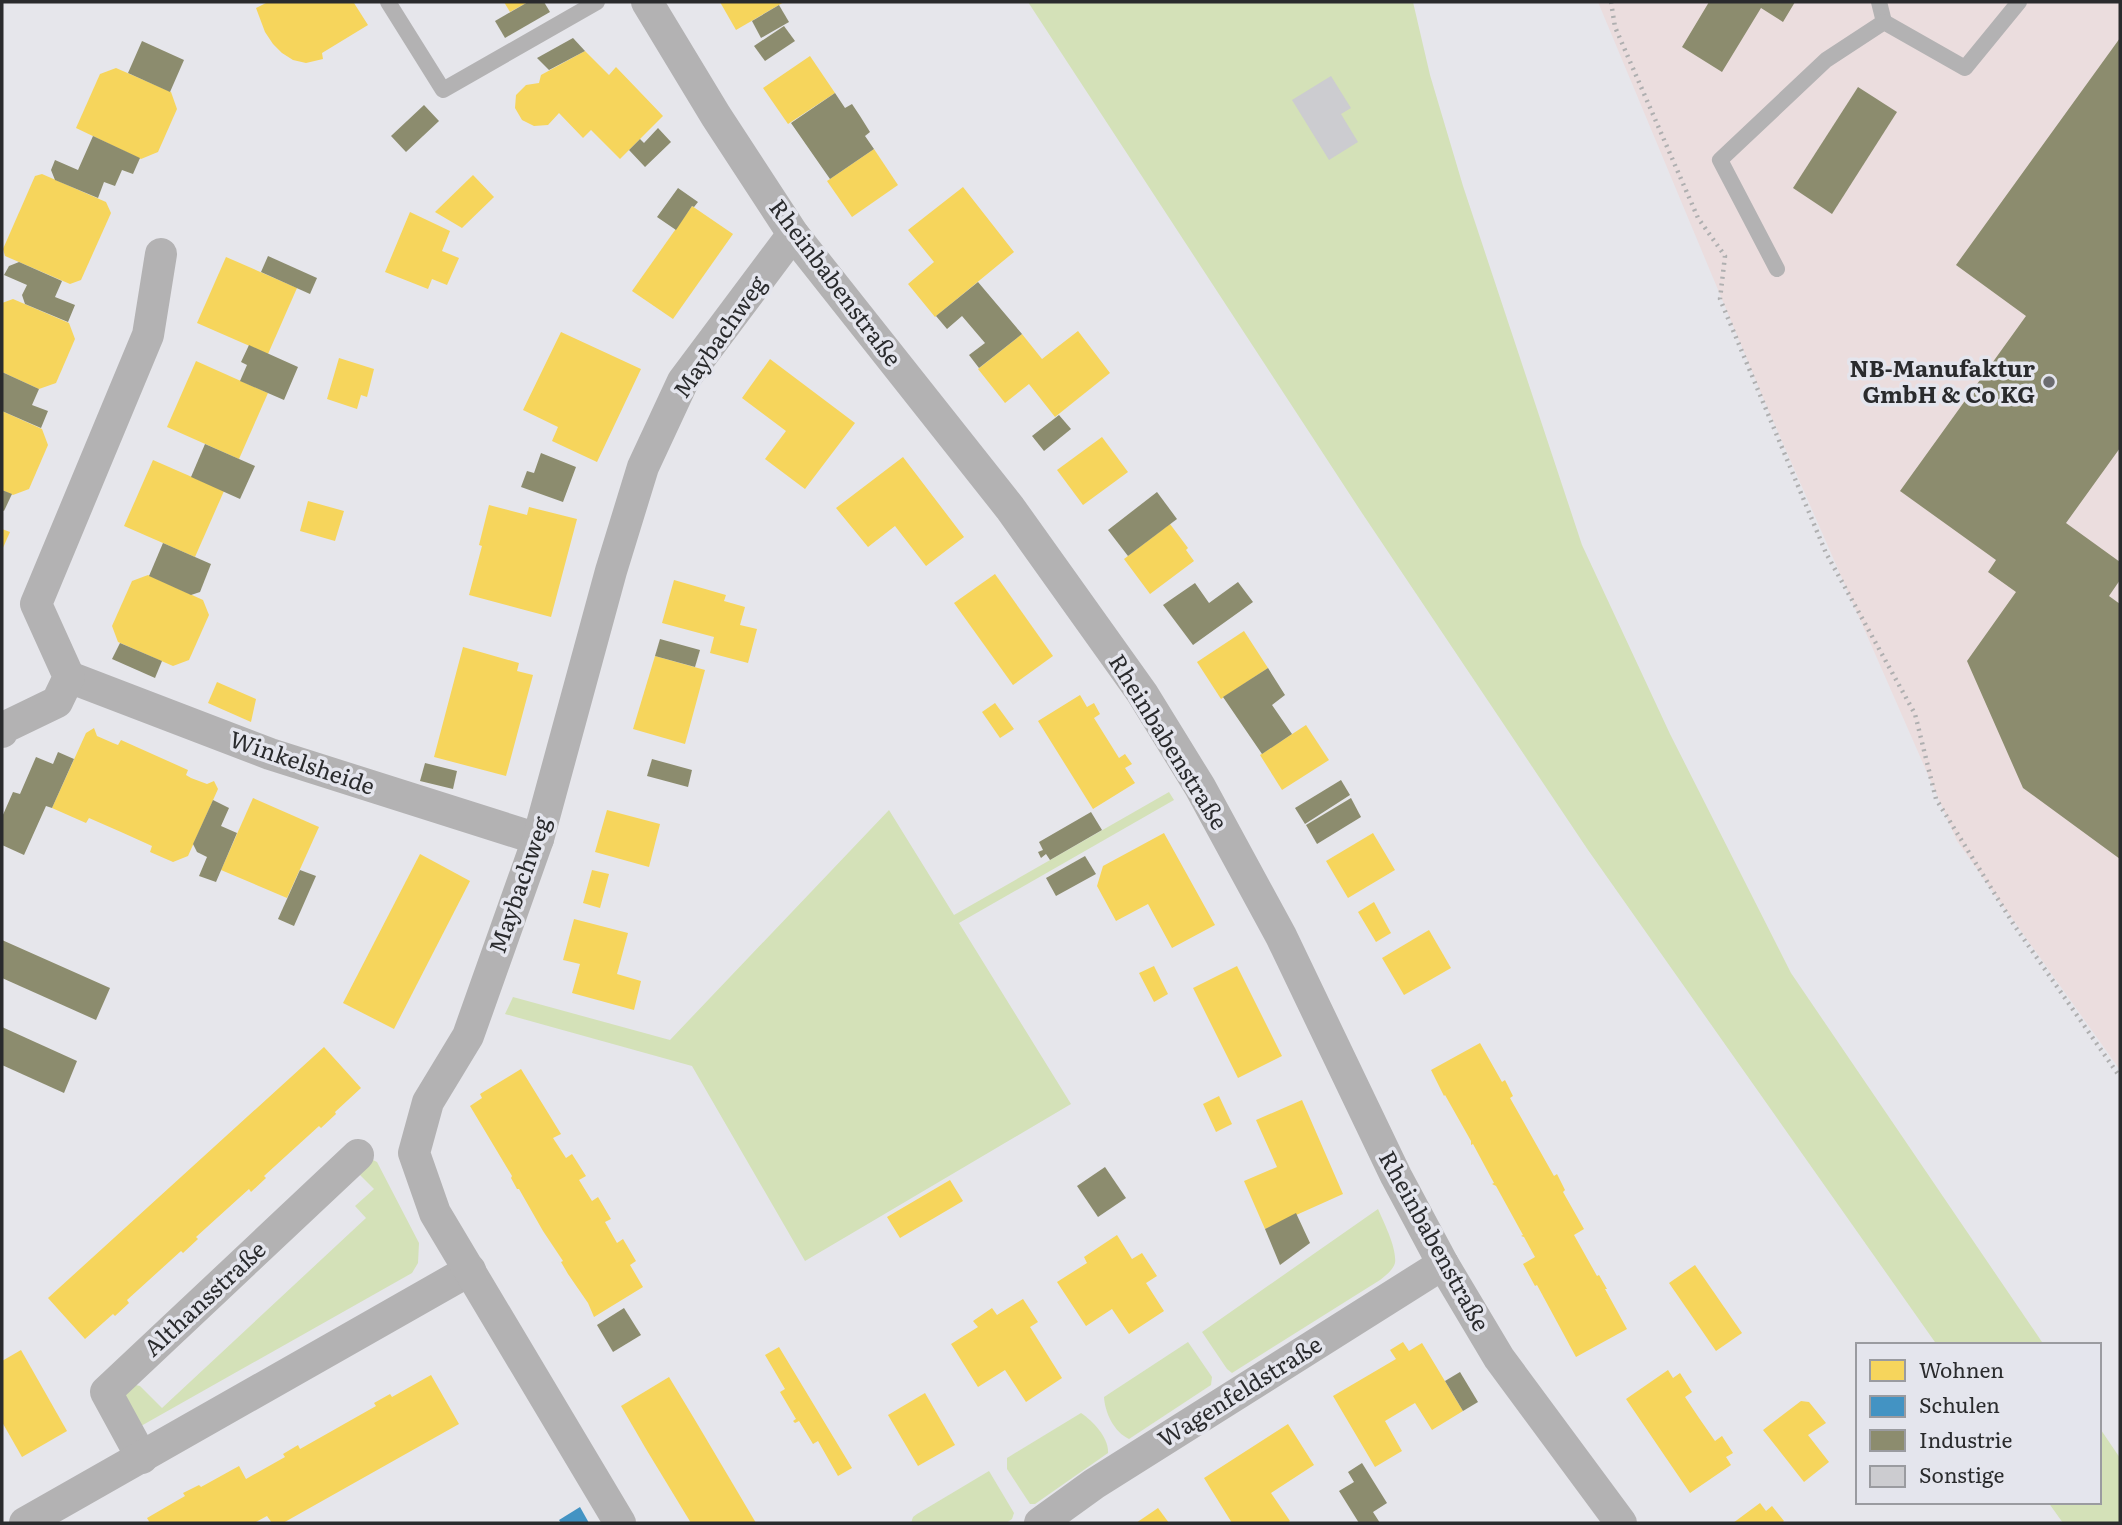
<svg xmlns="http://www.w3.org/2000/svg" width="2122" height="1525" viewBox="0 0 2122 1525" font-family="Literata,serif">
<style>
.industrial{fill:#ebddde}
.green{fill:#d4e1b8}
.homes{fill:#f6d55c}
.schools{fill:#4393c3}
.industry{fill:#8c8c6e}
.building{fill:#ccccd0}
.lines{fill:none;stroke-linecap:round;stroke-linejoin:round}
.path{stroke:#afafb0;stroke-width:4.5;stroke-dasharray:2 5;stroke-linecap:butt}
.service{stroke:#b3b2b3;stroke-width:16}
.minor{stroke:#b3b2b3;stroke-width:32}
.poi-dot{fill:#6c6c70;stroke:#e4e5ed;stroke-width:2.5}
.labels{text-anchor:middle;stroke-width:7;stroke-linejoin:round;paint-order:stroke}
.street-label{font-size:23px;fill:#2a2b2d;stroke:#e4e5ed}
.poi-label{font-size:23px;font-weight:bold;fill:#2a2b2d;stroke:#e4e5ed;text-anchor:end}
</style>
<rect width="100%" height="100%" fill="#e6e6eb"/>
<polygon class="industrial" points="1598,2 2120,2 2120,1070 1957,841 1764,400"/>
<g class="green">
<polygon points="1028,2 1413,2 1430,75 1463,186 1582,545 1670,734 1791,973 2044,1345 1937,1345 1588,850 1362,513"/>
<polygon points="1169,792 1174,800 959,923 1071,1104 805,1261 692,1066 505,1014 513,997 670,1040 889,810 954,915"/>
<polygon points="371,1159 377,1162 419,1243 418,1263 412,1273 141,1426 123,1404 127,1388 136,1385 140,1386 162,1408 366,1218 355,1206 374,1189 357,1172"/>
<path d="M 1378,1209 C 1384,1223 1397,1248 1395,1263 C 1393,1270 1385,1276 1380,1280 L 1232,1373 L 1227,1369 L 1202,1332 Z"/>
<path d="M 1188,1342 L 1212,1377 L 1211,1385 L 1129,1439 C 1114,1432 1105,1413 1104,1397 Z"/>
<path d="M 1081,1413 C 1093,1421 1109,1438 1108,1453 L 1035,1504 L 1030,1504 L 1007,1469 L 1007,1458 Z"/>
<polygon points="2099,1427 2120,1458 2120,1523 2063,1523 2048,1502 2099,1502"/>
<polygon points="989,1471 1014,1513 1012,1519 1006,1523 911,1523 913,1517 917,1514"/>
</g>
<g class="homes">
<polygon points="268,2 351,2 354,3 368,25 322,53 323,59 306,63 293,60 282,53 273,44 265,32 256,8"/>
<polygon points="504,2 528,2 510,12"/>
<polygon points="720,2 784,2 736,30"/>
<polygon points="585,51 609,75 616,67 663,116 620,159 591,130 583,138 559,113 548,125 534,126 522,120 515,108 516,95 526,85 539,83 541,75"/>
<polygon points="810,56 835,93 788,124 763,88"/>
<polygon points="116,68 171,92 177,109 158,152 141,159 76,128 100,74"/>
<polygon points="874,149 898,185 852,217 827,181"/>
<polygon points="42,174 106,202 111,213 81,280 70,284 5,256 3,249 35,176"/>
<polygon points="473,175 494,197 462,228 435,212"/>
<polygon points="963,187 1014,252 935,317 908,284 934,262 908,230"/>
<polygon points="692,206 733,234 673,319 632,291"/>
<polygon points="410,212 450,231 442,251 459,258 447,285 432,279 428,289 385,272"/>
<polygon points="226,257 297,288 268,354 197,323"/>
<polygon points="13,299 69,323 75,339 56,383 39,389 2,372 2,303"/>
<polygon points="1078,331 1110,373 1055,417 1029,384 1005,403 978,369 1022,334 1042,359"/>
<polygon points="561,332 641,369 597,462 552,441 558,427 523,410"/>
<polygon points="339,358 374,369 367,397 361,395 357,409 327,399"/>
<polygon points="770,359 855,423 805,489 765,459 786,431 742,398"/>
<polygon points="196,361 268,393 239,459 167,427"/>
<polygon points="2,411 42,429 48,445 29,489 13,495 2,490"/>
<polygon points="1102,437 1128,472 1083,505 1057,470"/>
<polygon points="903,457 964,537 926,566 895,526 868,547 836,508"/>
<polygon points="153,460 224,491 195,557 124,526"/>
<polygon points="308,501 344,511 335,541 300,531"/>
<polygon points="489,505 527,515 529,507 577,519 551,617 469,595 482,546 479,545"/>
<polygon points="1170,524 1188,548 1186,550 1194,561 1150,594 1124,559"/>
<polygon points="2,529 10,532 2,550"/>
<polygon points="995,574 1053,656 1013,685 954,603"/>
<polygon points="148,575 203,600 209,615 189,660 173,666 118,642 112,626 132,581"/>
<polygon points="674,580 726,595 724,601 745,607 740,625 757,629 748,663 710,653 714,637 662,623"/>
<polygon points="1244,631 1268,668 1221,699 1197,662"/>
<polygon points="463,647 519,663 517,671 533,675 506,776 434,757"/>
<polygon points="655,656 705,670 685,744 633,729"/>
<polygon points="217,682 256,699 251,722 208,703"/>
<polygon points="1080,695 1087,707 1094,703 1100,714 1094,718 1119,758 1125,754 1132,764 1125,768 1135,783 1093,809 1038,721"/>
<polygon points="995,703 1014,729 1000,738 982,712"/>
<polygon points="1306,725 1329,760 1282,790 1260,755"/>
<polygon points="94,728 97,736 113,743 118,745 121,740 188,770 186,775 191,778 207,784 214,781 218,789 188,856 173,862 150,852 152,846 121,832 89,818 86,823 52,808 86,733"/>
<polygon points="253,798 319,827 287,898 221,870"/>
<polygon points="607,810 660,824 649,867 595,852"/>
<polygon points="1164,833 1215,925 1172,948 1148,904 1116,921 1097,886 1103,866"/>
<polygon points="1373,833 1395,870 1348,898 1326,861"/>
<polygon points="420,854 470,881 394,1029 343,1003"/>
<polygon points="592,870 609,874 600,908 583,903"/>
<polygon points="1374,902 1391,933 1376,942 1358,912"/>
<polygon points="574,919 628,933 617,974 641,981 634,1010 572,993 580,964 563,960"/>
<polygon points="1429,930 1451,968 1404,995 1382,958"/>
<polygon points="1154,966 1168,994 1154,1002 1139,973"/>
<polygon points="1237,966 1282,1056 1238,1078 1193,988"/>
<polygon points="1480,1043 1502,1082 1505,1080 1513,1096 1510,1098 1554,1176 1557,1174 1565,1190 1563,1192 1584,1229 1574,1235 1597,1276 1599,1275 1607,1289 1605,1289 1627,1329 1576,1357 1537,1285 1535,1286 1523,1264 1535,1257 1524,1237 1521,1236 1523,1235 1496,1186 1492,1184 1494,1183 1473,1144 1471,1145 1471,1141 1445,1095 1444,1096 1431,1070"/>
<polygon points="324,1047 361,1088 335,1112 336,1114 321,1128 319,1126 264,1176 266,1178 251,1192 249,1189 196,1237 198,1239 183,1253 181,1251 127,1300 129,1303 115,1316 113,1314 85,1339 48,1298"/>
<polygon points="521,1069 561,1134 553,1138 566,1158 572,1154 586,1176 579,1180 592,1201 598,1197 611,1219 605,1222 617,1243 623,1239 636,1261 630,1265 643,1287 594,1317 588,1303 568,1274 561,1262 563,1261 543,1231 519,1189 517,1189 511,1178 512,1176 470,1106 482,1098 480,1094"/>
<polygon points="1219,1096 1232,1124 1216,1132 1203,1104"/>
<polygon points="1302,1100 1343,1194 1265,1229 1244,1181 1277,1167 1256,1120"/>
<polygon points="950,1180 963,1201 900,1238 887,1217"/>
<polygon points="1117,1235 1132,1259 1142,1253 1157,1276 1146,1283 1164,1311 1129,1334 1112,1309 1086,1326 1057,1282 1087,1263 1084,1257"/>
<polygon points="1695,1265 1742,1333 1716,1351 1669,1283"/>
<polygon points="1023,1299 1038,1322 1030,1327 1062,1378 1026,1402 1005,1370 978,1387 951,1344 978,1327 973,1321 992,1308 997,1315"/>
<polygon points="1403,1342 1409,1351 1422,1343 1463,1411 1432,1430 1415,1403 1385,1421 1402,1451 1375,1467 1333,1396 1396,1359 1390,1350"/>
<polygon points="779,1347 852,1468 838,1476 818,1441 813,1444 799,1421 795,1423 793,1421 796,1419 780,1392 785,1389 765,1355"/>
<polygon points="21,1350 67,1431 22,1457 2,1422 2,1361"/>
<polygon points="1668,1370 1673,1378 1680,1373 1692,1392 1685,1397 1699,1418 1715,1441 1722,1436 1733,1453 1726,1457 1731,1465 1690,1493 1626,1399"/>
<polygon points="431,1375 459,1424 283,1523 272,1523 267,1516 254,1523 150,1523 147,1518 185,1496 183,1493 199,1485 201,1487 239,1466 246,1479 285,1457 283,1454 298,1445 300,1449 376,1406 374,1403 390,1394 392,1397"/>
<polygon points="669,1377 695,1420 756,1523 691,1523 646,1449 621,1406"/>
<polygon points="925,1393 955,1445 918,1466 888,1415"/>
<polygon points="1801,1401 1809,1402 1826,1423 1808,1435 1829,1462 1804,1482 1763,1430"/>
<polygon points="1288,1424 1314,1465 1271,1493 1290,1521 1287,1523 1232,1523 1204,1478"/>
<polygon points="1760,1503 1766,1511 1772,1506 1784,1521 1782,1523 1733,1523"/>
<polygon points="1158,1508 1169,1523 1136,1523"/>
</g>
<polygon class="schools" points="580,1507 589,1523 561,1523 559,1520"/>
<g class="industry">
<polygon points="528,2 544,2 550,12 505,38 495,21"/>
<polygon points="1709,2 1795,2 1783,22 1761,8 1722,72 1682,47"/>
<polygon points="779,5 789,22 761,38 752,21"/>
<polygon points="784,26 795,41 765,61 754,46"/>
<polygon points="573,38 585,51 549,70 537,58"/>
<polygon points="2120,38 2120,448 2066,523 2120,562 2120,580 2109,596 2120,604 2120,859 2023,788 1967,661 2016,592 1988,572 1996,560 1900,491 2026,316 1956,265"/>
<polygon points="142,41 184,60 170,92 128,73"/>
<polygon points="1858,87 1897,112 1832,214 1793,188"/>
<polygon points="835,93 845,108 852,104 860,116 870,132 865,136 874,149 830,179 791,123"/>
<polygon points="424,105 439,121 406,152 391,136"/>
<polygon points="658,128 671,142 645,167 629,150 640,139 644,143"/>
<polygon points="93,136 140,158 133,174 122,170 115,186 104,182 98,198 55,180 51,170 55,160 78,170"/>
<polygon points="678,188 698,202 694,207 692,206 676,230 657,217"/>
<polygon points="268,256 317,278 310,294 261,272"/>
<polygon points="19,262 62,281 55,297 75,305 68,322 25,304 22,295 27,285 4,275 9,266"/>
<polygon points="978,282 1022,334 979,368 969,355 985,343 962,316 947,329 936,316"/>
<polygon points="249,345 298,367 284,400 240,381 247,365 241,362"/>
<polygon points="2,372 39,389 32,405 48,411 41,428 2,411"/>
<polygon points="1059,415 1071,429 1044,451 1032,436"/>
<polygon points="205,444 255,466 240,499 191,477"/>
<polygon points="541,453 576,467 563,502 521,487 527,471 534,473"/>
<polygon points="2,490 12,494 4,511 2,510"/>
<polygon points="1157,492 1177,519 1128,556 1108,530"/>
<polygon points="163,543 211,564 200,592 191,595 149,576"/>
<polygon points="1238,582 1253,602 1193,645 1163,605 1195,583 1209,603"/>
<polygon points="660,639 700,650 695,667 655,656"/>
<polygon points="120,643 162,661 155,678 112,659"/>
<polygon points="1268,668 1285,695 1272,705 1292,734 1262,754 1223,697"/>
<polygon points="58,752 74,759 52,808 46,806 24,855 2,845 2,817 13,792 20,794 36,757 53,764"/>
<polygon points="652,759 692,770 688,787 647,776"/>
<polygon points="425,763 457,771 453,789 420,781"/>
<polygon points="1341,780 1350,795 1305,824 1295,808"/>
<polygon points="1351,798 1361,817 1317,844 1306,825"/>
<polygon points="213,800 229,808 221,826 237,833 216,882 199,876 207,857 197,852 193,844"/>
<polygon points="1091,812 1102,830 1050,860 1046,854 1041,858 1038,852 1043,850 1039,842"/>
<polygon points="1085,856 1096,874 1056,896 1046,878"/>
<polygon points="300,870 316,876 294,926 278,919"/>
<polygon points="2,940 110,988 96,1020 2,978"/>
<polygon points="2,1027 77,1061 64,1093 2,1065"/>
<polygon points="1105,1167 1126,1198 1098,1217 1077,1186"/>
<polygon points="1296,1213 1310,1243 1280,1265 1265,1229"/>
<polygon points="624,1308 641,1335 613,1352 597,1325"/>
<polygon points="1460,1372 1478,1402 1463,1411 1445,1381"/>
<polygon points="1362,1463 1387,1503 1373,1512 1380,1523 1359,1523 1339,1491 1354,1482 1348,1472"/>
</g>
<polygon class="building" points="1331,76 1351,108 1341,114 1358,142 1329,160 1292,100"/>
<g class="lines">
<polyline class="path" points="1611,2 1615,27 1698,218 1725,256 1720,299 1826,553 1915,714 1936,799 2014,925 2120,1077"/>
<g class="service">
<polyline points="388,2 443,90 597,2"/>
<polyline points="1879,2 1884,22"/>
<polyline points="1777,269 1720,160 1826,60 1884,22 1965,68 2019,2"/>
</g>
<g class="minor">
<polyline points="647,2 716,116 793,234 1010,508 1142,693 1200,787 1281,936 1396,1176 1443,1264 1499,1358 1621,1523"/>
<polyline points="69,677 270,754 538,839"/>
<polyline points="2,732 3,728 57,702 69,677 36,604 148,335 161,254"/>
<polyline points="142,1458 106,1392 358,1155"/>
<polyline points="25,1523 470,1270"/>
<polyline points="620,1523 435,1213 414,1153 428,1102 468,1036 538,839 611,571 643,467 683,381 793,234"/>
<polyline points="1040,1523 1094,1484 1443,1264"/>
</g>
</g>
<circle class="poi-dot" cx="2049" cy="382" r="7"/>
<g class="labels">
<g class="street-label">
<text transform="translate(835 283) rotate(53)" y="8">Rheinbabenstraße</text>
<text transform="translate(720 337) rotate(-55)" y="8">Maybachweg</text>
<text transform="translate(1168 742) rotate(58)" y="8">Rheinbabenstraße</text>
<text transform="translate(302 763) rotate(19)" y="8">Winkelsheide</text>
<text transform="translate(520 885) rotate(-71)" y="8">Maybachweg</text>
<text transform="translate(1434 1241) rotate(61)" y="8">Rheinbabenstraße</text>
<text transform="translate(205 1299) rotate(-43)" y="8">Althansstraße</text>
<text transform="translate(1240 1392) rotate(-32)" y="8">Wagenfeldstraße</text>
</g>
<g class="poi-label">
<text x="2035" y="377">NB-Manufaktur<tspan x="2035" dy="26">GmbH &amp; Co KG</tspan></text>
</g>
</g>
<rect width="2122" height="1525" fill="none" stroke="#2a2b2d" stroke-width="7"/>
<rect x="1856" y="1343" width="245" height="161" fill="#e4e5ed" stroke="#9a9ba0" stroke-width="2"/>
<rect x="1870" y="1360" width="35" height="21" fill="#f6d55c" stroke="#9a9ba0" stroke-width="2"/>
<text x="1919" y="1378" font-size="21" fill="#2a2b2d">Wohnen</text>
<rect x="1870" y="1396" width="35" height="21" fill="#4393c3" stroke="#9a9ba0" stroke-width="2"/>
<text x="1919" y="1413" font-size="21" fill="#2a2b2d">Schulen</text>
<rect x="1870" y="1430" width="35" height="21" fill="#8c8c6e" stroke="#9a9ba0" stroke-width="2"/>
<text x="1919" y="1448" font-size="21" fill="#2a2b2d">Industrie</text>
<rect x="1870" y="1466" width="35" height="21" fill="#ccccd0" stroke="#9a9ba0" stroke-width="2"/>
<text x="1919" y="1483" font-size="21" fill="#2a2b2d">Sonstige</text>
</svg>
